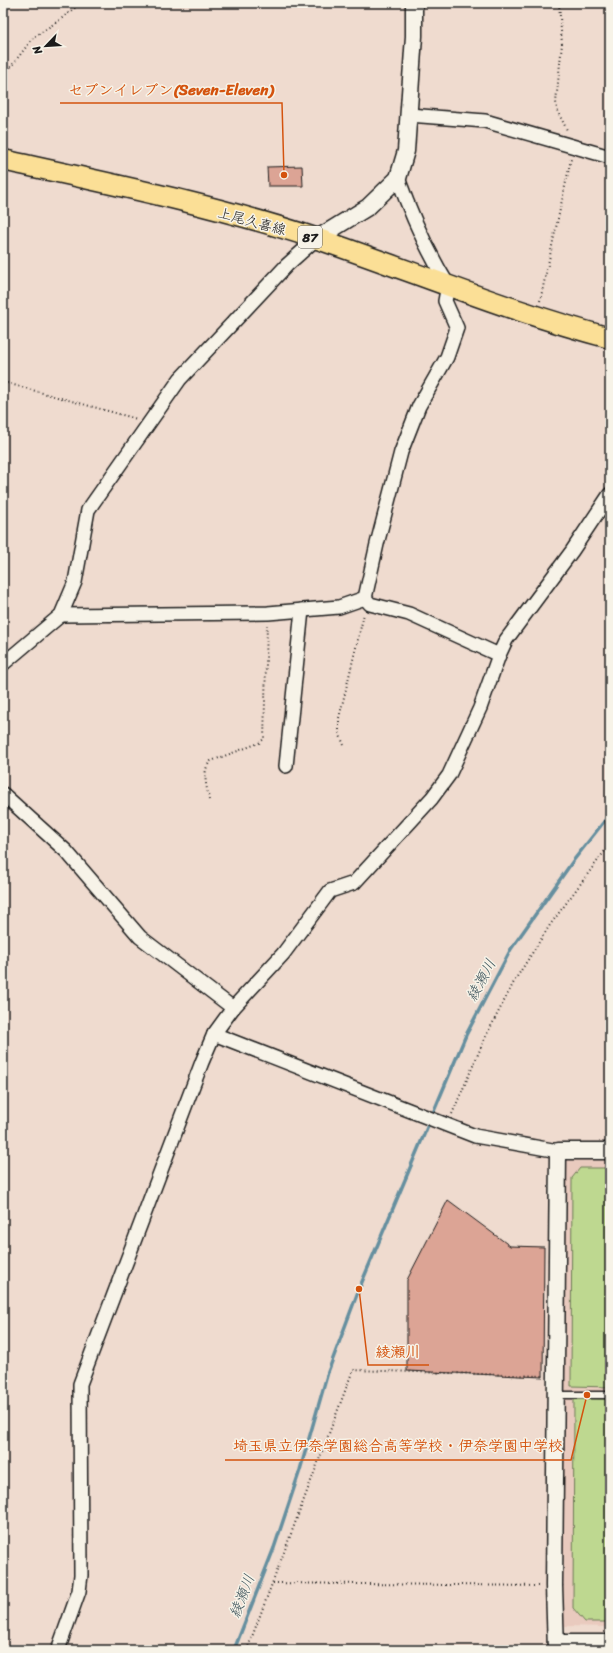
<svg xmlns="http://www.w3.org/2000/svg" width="613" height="1653" viewBox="0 0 613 1653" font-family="Sriracha,'Klee One',sans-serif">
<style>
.built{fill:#e9cabe}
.green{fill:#bed890;stroke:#6d7a56}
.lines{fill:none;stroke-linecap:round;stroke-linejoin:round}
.stream{stroke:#658f9f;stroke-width:3.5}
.building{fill:#dca495;stroke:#1c1c1c}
.service-casing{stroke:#1c1c1c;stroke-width:9}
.minor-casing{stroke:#1c1c1c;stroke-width:16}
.tertiary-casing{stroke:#1c1c1c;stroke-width:19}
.primary-casing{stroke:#1c1c1c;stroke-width:23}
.path{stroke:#1c1c1c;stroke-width:2;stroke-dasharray:1 3;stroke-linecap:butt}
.service{stroke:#f7f3e8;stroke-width:6}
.minor{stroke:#f7f3e8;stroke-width:13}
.tertiary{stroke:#f7f3e8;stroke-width:16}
.primary{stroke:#fbdf96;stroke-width:20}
.labels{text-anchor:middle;stroke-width:3;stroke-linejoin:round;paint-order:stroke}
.shield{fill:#f7f3e8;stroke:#5e5c59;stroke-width:1}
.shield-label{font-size:13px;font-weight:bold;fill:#1c1c1c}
.street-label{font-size:14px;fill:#1c1c1c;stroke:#f7f3e8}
.water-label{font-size:15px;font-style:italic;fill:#40565e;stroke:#f7f3e8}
.leader{fill:none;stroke:#d4530e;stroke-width:1.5}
.callout-dot{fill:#d4530e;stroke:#f7f3e8;stroke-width:1.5}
.callout-label{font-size:15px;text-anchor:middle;font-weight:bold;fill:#d4530e;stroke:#f7f3e8;stroke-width:3;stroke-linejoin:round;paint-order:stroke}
</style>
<rect width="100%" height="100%" fill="#efdbcf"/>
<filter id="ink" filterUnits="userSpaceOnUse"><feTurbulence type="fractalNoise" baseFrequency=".025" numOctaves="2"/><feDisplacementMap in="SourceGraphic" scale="8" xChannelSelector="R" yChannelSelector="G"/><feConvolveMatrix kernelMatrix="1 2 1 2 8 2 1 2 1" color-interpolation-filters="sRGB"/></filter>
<g filter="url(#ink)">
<polygon class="built" points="572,1156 610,1157 610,1627 563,1626 565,1164"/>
<g class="green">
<polygon points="580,1168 610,1168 610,1387 571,1386 572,1178"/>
<polygon points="574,1398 610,1399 610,1622 585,1622 573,1608"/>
</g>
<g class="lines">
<polyline class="stream" points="234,1650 274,1548 300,1470 328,1372 359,1289 466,1035 511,949 573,861 610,814"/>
</g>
<g class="building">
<polygon points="302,166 303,186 268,186 267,167"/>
<polygon points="448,1200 510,1246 544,1247 543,1377 407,1371 407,1280"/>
</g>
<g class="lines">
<defs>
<polyline id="service" points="556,1395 610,1395"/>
<g id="minor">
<polyline points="409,115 485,121 610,157"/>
<path d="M 398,178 C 411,215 428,252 448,285 L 445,301 L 457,328 L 447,357 L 419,406 L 401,452 L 377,544 L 365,598 L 370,604 L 409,614 L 499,655"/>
<polyline points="61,615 268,613 339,607 365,598"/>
<polyline points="3,664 61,615 75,582 88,510 180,379 287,265 316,239"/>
<polyline points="286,766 302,610"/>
<polyline points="3,794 66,851 140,937 233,1008 214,1034 202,1062 80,1384 81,1575 79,1591 58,1650"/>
<polyline points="233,1008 283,954 330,891 354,883 432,798 449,775 480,708 499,655 506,640 572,551 610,494"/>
<polyline points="214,1034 475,1136 558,1151"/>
</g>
<g id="tertiary">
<polyline points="316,239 368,207 398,178 406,151 414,36 414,3"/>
<polyline points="556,1643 610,1643"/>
<polyline points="556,1650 554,1586 558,1151 610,1151"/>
</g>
<path id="primary" d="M 3,160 C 108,183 215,205 318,239 C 415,272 511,312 610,338"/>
</defs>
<use href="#service" class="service-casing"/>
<use href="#minor" class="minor-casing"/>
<use href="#tertiary" class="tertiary-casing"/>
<use href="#primary" class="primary-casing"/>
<g class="path">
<polyline points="559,3 562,44 556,102 557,110 568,132"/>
<polyline points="3,77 33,38 61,19 81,3"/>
<polyline points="540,301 571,159"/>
<polyline points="3,382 137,419"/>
<polyline points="344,745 339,733 339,718 364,614"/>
<path d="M 209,800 C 207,787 201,770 211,761 L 259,743 L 264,739 L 267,625"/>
<polyline points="452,1114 486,1036 515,980 550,925 610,844"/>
<polyline points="273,1583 541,1586"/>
<polyline points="247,1650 353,1370 543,1376"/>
</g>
<use href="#service" class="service"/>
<use href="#minor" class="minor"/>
<use href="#tertiary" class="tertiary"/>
<use href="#primary" class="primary"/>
</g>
</g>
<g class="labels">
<rect class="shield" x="298" y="226" width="24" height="22" rx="3"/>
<g class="shield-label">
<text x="310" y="242">87</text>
</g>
<g class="street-label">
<text transform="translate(252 221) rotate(15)" y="5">上尾久喜線</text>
</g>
<g class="water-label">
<text transform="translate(481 980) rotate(-62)" y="5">綾瀬川</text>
<text transform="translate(242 1596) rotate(-69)" y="5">綾瀬川</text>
</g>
</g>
<path class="leader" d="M284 175L282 103H60M359 1289L368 1365H429M587 1395L571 1460H225"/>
<g class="callout-dot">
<circle cx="284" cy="175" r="4"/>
<circle cx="359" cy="1289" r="4"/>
<circle cx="587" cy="1395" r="4"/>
</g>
<g class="callout-label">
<text x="171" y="95">セブンイレブン(Seven-Eleven)</text>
<text x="398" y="1357">綾瀬川</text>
<text x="398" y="1451">埼玉県立伊奈学園総合高等学校・伊奈学園中学校</text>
</g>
<rect width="613" height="1653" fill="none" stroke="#f7f3e8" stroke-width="16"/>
<rect x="8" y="8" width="597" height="1637" fill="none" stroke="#1c1c1c" stroke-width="1.5" filter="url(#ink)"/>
<g transform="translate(46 46) rotate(245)" stroke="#f7f3e8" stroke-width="3" paint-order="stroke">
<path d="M0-3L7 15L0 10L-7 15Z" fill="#1c1c1c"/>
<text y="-6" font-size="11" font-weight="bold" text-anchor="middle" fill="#1c1c1c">N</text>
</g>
</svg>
